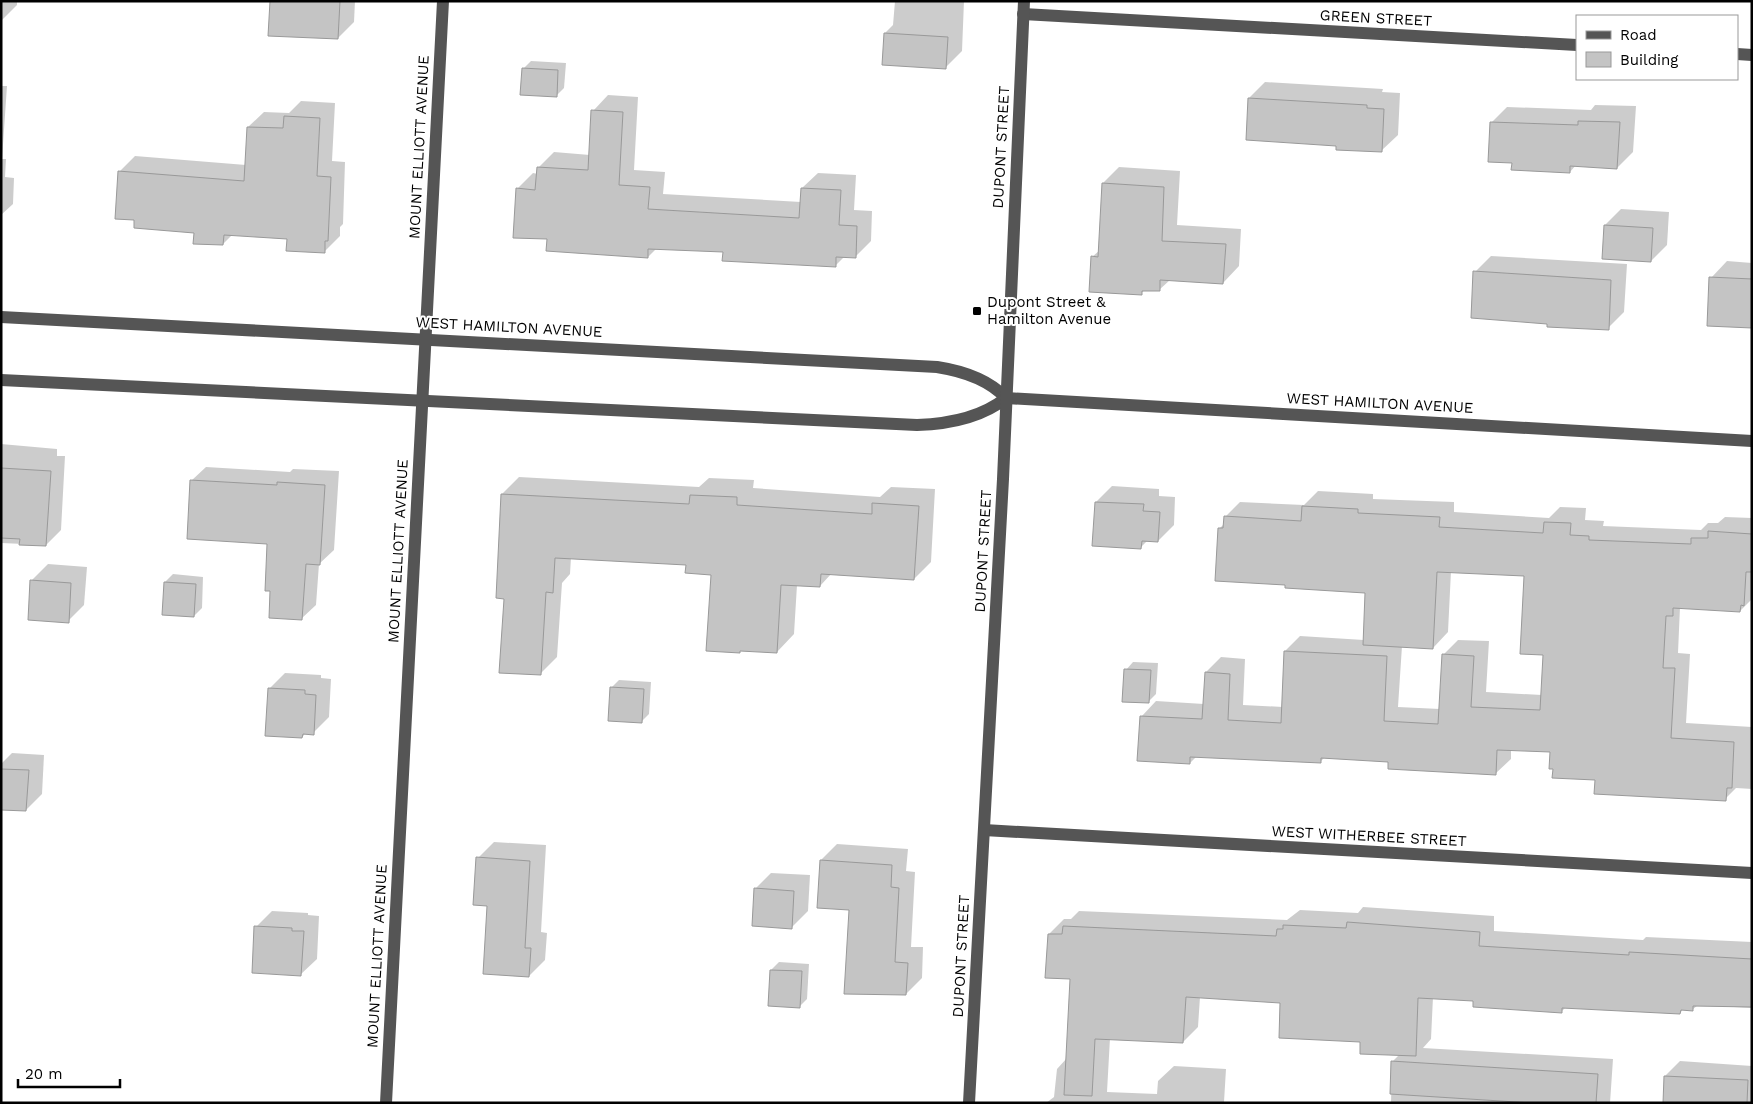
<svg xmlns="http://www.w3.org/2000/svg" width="1753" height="1104" viewBox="0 0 1753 1104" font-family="'Work Sans',sans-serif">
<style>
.shadow{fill:#0003;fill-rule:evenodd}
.building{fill:#c4c4c4;stroke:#999}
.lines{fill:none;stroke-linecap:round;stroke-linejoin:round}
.minor{stroke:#555;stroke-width:12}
.poi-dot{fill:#000;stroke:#fff;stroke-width:2}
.labels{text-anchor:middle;stroke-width:4;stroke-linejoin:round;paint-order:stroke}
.street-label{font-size:15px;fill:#000;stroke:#fff}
.poi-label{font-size:15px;fill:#000;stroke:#fff;text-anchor:start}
</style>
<rect width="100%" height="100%" fill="#fff"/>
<g class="shadow">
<polygon points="1,1 17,1 17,5 1,21"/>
<polygon points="271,1 355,1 354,22 338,38"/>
<polygon points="895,1 964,1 962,51 946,67 885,33 893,25"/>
<polygon points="531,61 566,63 564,88 556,96 523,69"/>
<polygon points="1265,82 1383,89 1382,92 1400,93 1398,135 1381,151 1249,98"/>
<polygon points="1,86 7,86 2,159 6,159 5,177 14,178 13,204 1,215"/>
<polygon points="608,95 638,97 634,170 665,172 663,194 801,202 802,188 818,173 856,175 854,210 872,211 871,241 855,257 845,256 835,266 724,250 657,248 648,257 548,238 517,189 533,173 538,174 538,168 554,152 590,155 593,111"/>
<polygon points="301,101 335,103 332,161 345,162 343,224 340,227 340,236 324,252 288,238 233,234 223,244 195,232 136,218 120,171 135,156 246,165 248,127 264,112 289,113"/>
<polygon points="1595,105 1636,106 1633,152 1617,168 1576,165 1570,172 1513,162 1491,123 1507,107 1591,110"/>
<polygon points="1119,167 1180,171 1177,225 1241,229 1239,266 1223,283 1170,280 1159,290 1145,290 1141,293 1092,257 1100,250 1103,183"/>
<polygon points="1621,209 1669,212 1667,245 1651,261 1605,225"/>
<polygon points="1491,256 1627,264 1624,312 1608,328 1549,323 1475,272"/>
<polygon points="1727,261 1752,263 1752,327 1711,278"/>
<polygon points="1,444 57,449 57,456 65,456 61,530 46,545 1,543"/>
<polygon points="206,467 290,472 293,469 339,471 334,550 319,564 316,605 301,619 271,590 269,543 191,481"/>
<polygon points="519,477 699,487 709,478 754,480 753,488 880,497 891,487 935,489 931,562 914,579 832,573 820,586 797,585 794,634 777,652 712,574 687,563 571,557 570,574 562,583 557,657 540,674 505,597 502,494"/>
<polygon points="1112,486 1159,489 1159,496 1175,497 1174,525 1158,541 1148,540 1141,547 1096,502"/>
<path d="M 1318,491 L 1373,494 L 1373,499 L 1454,502 L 1454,512 L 1549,518 L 1560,507 L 1586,508 L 1585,520 L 1604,521 L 1603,526 L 1701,530 L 1708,523 L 1718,523 L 1725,517 L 1752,518 L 1752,599 L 1740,611 L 1680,607 L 1678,653 L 1690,654 L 1686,723 L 1752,727 L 1752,789 L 1736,788 L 1725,799 L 1596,779 L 1554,768 L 1552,750 L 1511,749 L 1511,759 L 1495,774 L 1390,761 L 1325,757 L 1320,762 L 1197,756 L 1190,763 L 1141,717 L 1156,701 L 1204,704 L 1206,672 L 1221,657 L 1245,659 L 1243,705 L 1283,707 L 1285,651 L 1300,636 L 1364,640 L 1366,592 L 1286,583 L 1219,529 L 1225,523 L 1225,517 L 1240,502 L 1304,505 ZM 1451,571 L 1525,575 L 1545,654 L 1542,695 L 1486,692 L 1489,641 L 1458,640 L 1443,655 L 1440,709 L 1398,707 L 1402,646 L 1433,648 L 1448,632 Z"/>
<polygon points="48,564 87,567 84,605 68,621 32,580"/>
<polygon points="173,574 203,577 202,608 194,616 165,582"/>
<polygon points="1133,662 1158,663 1156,694 1148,702 1126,670"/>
<polygon points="285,673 321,675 321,678 331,679 329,717 313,733 306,733 302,737 269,689"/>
<polygon points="619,680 651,682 649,714 641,722 611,688"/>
<polygon points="12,753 44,755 42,794 26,810 1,808 1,764"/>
<polygon points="494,842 546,845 541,932 547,933 545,960 529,976 489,905 478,858"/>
<polygon points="837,844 908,849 906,871 915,872 911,947 923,947 922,978 906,994 821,860"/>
<polygon points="771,873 810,875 808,911 791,928 755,889"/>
<polygon points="1363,907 1494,916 1494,931 1643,940 1646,937 1752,942 1752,1008 1698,1005 1692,1010 1683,1009 1680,1013 1566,1007 1561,1012 1474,999 1433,997 1431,1039 1423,1048 1613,1059 1610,1103 1391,1103 1392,1062 1400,1054 1362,1041 1282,1001 1200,997 1198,1027 1183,1042 1110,1038 1107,1092 1157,1094 1158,1081 1174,1066 1226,1069 1224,1102 1239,1103 1046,1103 1054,1097 1057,1069 1067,1058 1071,978 1049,934 1064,919 1071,919 1079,911 1287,920 1300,910 1358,913"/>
<polygon points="272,911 308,913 308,915 319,916 317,959 300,975 256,927"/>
<polygon points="779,962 809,964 807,999 799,1007 771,970"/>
<polygon points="1680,1061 1752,1066 1752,1103 1664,1103 1665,1076"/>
</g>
<g class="building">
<polygon points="270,1 340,1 338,39 268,36"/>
<polygon points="884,33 948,37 946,69 882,65"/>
<polygon points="522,68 558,70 557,97 520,95"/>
<polygon points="1248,98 1367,105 1367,108 1384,109 1382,152 1336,150 1336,146 1246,140"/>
<polygon points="591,110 623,112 619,185 650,187 648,209 799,218 801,188 841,190 839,225 857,226 856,258 836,257 836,267 722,261 723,252 648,249 648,258 546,251 547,239 513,238 516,188 535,190 537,167 588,170"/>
<polygon points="284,116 320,118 317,176 331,177 328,241 325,241 325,253 286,251 287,239 224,235 223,245 193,244 194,233 134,228 134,220 115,219 118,171 244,181 247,127 283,128"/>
<polygon points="1578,121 1620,122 1617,169 1570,166 1570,173 1511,170 1512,163 1488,162 1490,122 1578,125"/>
<polygon points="1102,183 1164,187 1162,241 1226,244 1223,284 1160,280 1160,291 1142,291 1142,295 1089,292 1091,256 1098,257"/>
<polygon points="1604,225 1653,228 1651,262 1602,259"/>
<polygon points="1473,271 1611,280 1609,330 1547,327 1547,324 1471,318"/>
<polygon points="1709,277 1752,279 1752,328 1707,326"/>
<polygon points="1,468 51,471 46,546 19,545 20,539 1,538"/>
<polygon points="190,480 277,485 277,482 325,485 320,565 306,564 302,620 269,618 270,591 265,591 267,544 187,539"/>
<polygon points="501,494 689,504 690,495 737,497 737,505 872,514 872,503 919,506 914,580 821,574 820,587 781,585 777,653 740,651 740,653 706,651 711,575 685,573 686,565 555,558 553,593 546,592 541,675 499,673 504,599 496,598"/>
<polygon points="1095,502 1144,504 1143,511 1160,512 1158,542 1142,541 1141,549 1092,546"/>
<polygon points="1302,506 1358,509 1358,513 1440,517 1439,527 1543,533 1544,522 1571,523 1570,535 1589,536 1589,540 1691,544 1691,538 1708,538 1708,531 1752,534 1752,572 1746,572 1744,606 1741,605 1740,612 1673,608 1673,616 1666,616 1663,668 1675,668 1671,738 1734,742 1732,788 1727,788 1726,801 1594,794 1595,780 1552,778 1553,769 1549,769 1550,752 1497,750 1496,775 1388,769 1388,762 1321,758 1321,763 1190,757 1190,764 1137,761 1140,716 1202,719 1205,672 1230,674 1228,720 1281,723 1284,651 1387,656 1384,721 1438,724 1442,654 1474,656 1471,707 1540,710 1543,655 1520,654 1524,576 1437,572 1433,649 1363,645 1365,593 1285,588 1285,585 1215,581 1218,528 1223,528 1224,516 1301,521"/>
<polygon points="30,580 71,583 69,623 28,620"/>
<polygon points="164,582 196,584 194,617 162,615"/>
<polygon points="1124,669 1151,670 1149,703 1122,702"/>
<polygon points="610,687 644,689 642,723 608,721"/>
<polygon points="268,688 305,690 305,694 316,695 314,735 303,734 302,738 265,736"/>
<polygon points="1,769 29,770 26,811 1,810"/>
<polygon points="476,857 530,861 525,948 531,948 529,977 483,974 487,906 473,905"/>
<polygon points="820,860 892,865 891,887 899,888 895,962 908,963 906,995 844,994 849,910 817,908"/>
<polygon points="754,888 794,891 792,929 752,926"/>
<polygon points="1347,922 1480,932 1479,946 1629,955 1629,952 1752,959 1752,1007 1693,1006 1693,1011 1681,1010 1680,1014 1562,1008 1562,1013 1473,1007 1473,1001 1418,998 1416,1056 1360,1054 1360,1042 1279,1038 1280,1003 1186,997 1183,1043 1095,1039 1092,1096 1064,1095 1070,979 1045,978 1048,934 1062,934 1063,926 1276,936 1277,929 1283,929 1283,925 1346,928"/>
<polygon points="254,926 292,928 292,931 304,931 301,976 252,973"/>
<polygon points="770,970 802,971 800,1008 768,1006"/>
<polygon points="1391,1061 1598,1074 1596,1103 1532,1103 1390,1094"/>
<polygon points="1664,1076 1748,1080 1747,1103 1663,1103"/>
</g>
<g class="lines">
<g class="minor">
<polyline points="1023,14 1577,45"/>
<polyline points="1737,54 1752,55"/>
<path d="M 1,317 L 937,367 C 963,371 988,379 1006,398"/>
<path d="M 1,380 L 917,425 C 948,424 981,418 1006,398 L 1752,441"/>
<polyline points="984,830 1752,873"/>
<polyline points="386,1103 443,1"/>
<polyline points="969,1103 1003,479 1024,1"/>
</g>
</g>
<rect class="poi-dot" x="972" y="306" width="10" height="10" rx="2.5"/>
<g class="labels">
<g class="street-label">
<text transform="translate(1376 18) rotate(3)" y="5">GREEN STREET</text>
<text transform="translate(419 147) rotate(-87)" y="5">MOUNT ELLIOTT AVENUE</text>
<text transform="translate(1001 147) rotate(-87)" y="5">DUPONT STREET</text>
<text transform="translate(509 327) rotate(3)" y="5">WEST HAMILTON AVENUE</text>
<text transform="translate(1380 403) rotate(3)" y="5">WEST HAMILTON AVENUE</text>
<text transform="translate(398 551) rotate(-87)" y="5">MOUNT ELLIOTT AVENUE</text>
<text transform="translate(983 551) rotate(-87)" y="5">DUPONT STREET</text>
<text transform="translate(1369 836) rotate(3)" y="5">WEST WITHERBEE STREET</text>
<text transform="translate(377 956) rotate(-87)" y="5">MOUNT ELLIOTT AVENUE</text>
<text transform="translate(961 956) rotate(-87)" y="5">DUPONT STREET</text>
</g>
<g class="poi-label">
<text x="987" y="307">Dupont Street &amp;<tspan x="987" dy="17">Hamilton Avenue</tspan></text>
</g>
</g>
<rect width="1753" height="1104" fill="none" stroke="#000000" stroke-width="5"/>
<rect x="1576" y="15" width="162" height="65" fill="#ffffff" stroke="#999999"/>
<rect x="1586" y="31" width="25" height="8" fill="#555555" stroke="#999999"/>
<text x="1620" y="40" font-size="15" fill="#000000">Road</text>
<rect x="1586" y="52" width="25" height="15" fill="#c4c4c4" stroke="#999999"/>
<text x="1620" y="65" font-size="15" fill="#000000">Building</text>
<path d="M18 1079v8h102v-8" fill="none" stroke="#000000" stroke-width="2.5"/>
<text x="25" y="1079" font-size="15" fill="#000000" stroke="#ffffff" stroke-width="4" paint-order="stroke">20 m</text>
</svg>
